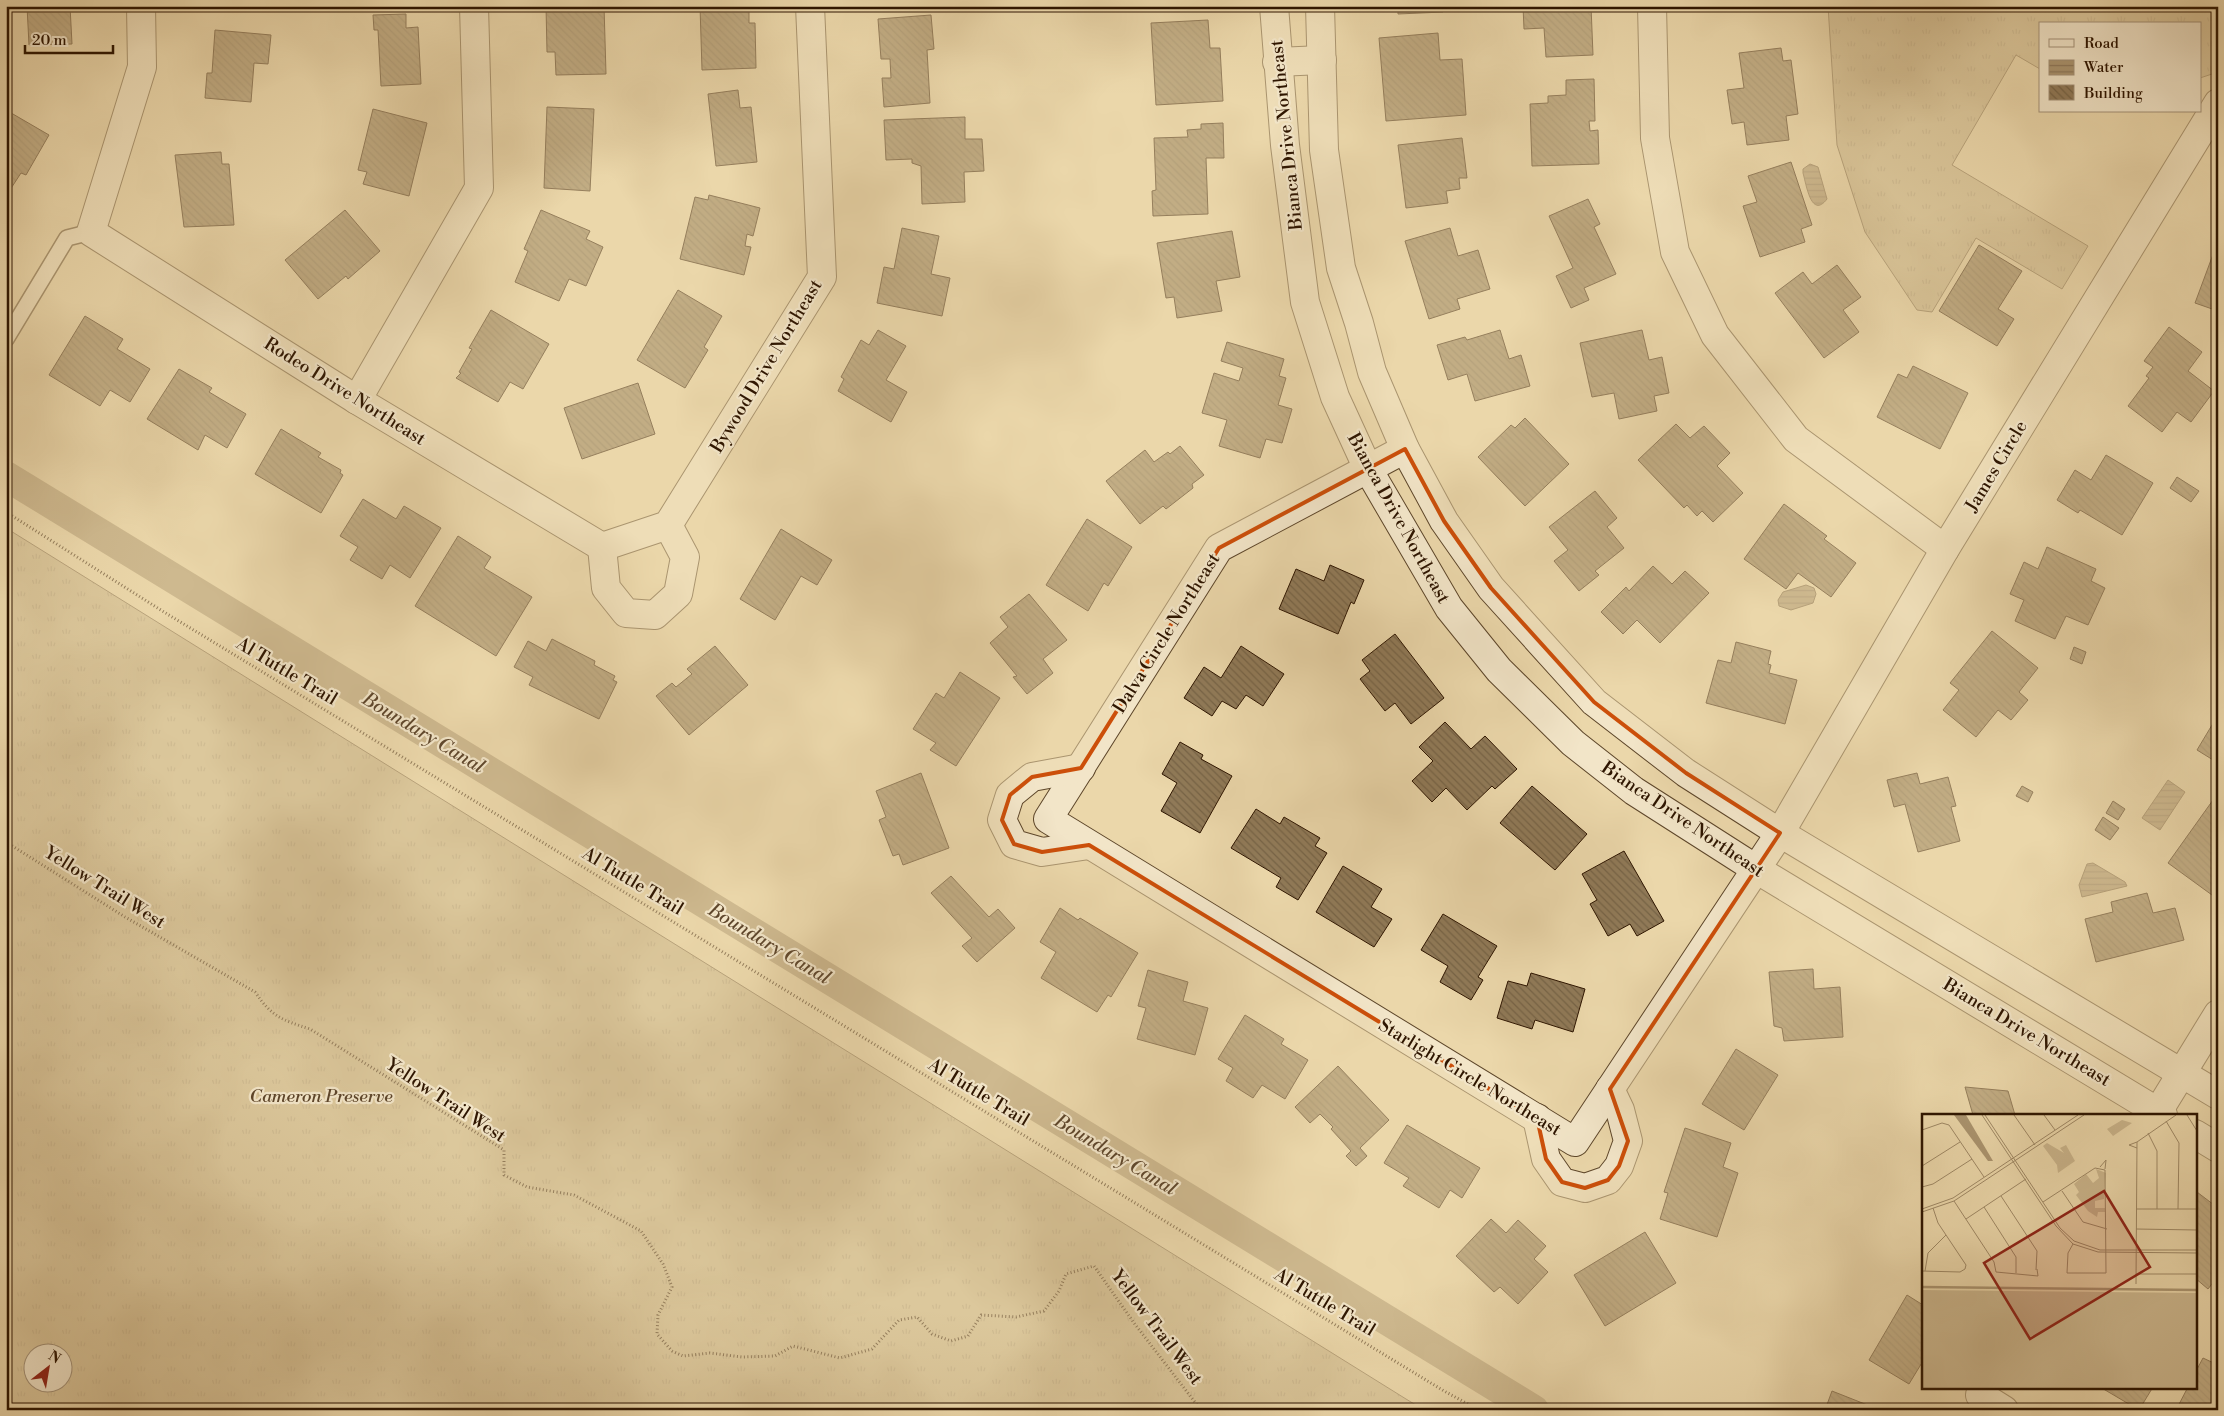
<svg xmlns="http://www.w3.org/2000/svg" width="2224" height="1416" viewBox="0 0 2224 1416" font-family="'Libre Bodoni',serif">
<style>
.grass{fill:url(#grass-tufts);stroke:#7c6646;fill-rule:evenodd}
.water{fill:url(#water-rules);stroke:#796243}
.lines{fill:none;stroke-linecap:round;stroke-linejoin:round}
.canal{stroke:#ab9570;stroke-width:30}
.building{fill:url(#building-back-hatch);stroke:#2e1500}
.service-casing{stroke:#5d462a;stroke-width:18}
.minor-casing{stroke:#5d462a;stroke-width:30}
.tertiary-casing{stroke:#5d462a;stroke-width:30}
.path{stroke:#2e1500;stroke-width:3;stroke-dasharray:1 2.5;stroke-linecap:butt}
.service{stroke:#f2e5c8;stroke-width:15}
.minor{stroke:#f2e5c8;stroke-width:28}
.tertiary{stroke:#f2e5c8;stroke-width:28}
.marked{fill:none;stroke:#cc4f0a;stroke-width:4;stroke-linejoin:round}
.labels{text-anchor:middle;stroke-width:4.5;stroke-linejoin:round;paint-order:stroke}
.street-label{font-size:18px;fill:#2e1500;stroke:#f2e5c8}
.park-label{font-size:18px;font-style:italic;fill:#5d452a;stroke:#f2e5c8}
.water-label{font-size:19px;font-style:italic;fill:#60482d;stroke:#f2e5c8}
.inset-river{fill:none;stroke:#ab9570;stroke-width:2.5}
.inset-road{fill:none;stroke:#9f8966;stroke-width:1}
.view{fill:#8f2418;fill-opacity:0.15;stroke:#8f2418;stroke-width:2.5}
.inset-edge{fill:none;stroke:#2e1500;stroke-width:2.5}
</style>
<defs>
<pattern id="grass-tufts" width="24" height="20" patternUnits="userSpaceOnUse" patternTransform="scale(1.25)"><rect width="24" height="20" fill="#cbb68d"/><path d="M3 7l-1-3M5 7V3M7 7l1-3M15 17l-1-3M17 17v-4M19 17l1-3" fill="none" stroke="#af9c78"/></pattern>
<pattern id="water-rules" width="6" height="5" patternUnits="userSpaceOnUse" patternTransform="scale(1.25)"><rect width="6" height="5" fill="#ab9570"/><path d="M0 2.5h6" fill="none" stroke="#8c785a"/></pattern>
<pattern id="building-back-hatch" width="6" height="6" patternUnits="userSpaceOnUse" patternTransform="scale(1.25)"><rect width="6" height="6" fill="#907a58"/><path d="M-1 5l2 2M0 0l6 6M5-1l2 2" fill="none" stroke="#766346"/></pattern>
</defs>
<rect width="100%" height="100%" fill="#ebd7aa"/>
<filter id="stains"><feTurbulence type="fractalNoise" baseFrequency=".004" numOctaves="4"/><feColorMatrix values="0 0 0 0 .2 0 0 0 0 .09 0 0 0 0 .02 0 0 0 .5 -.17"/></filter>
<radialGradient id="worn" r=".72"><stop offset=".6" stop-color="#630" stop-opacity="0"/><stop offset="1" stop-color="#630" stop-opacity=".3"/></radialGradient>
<g class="grass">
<polygon points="1828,6 2218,6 2218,72 2200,78 2200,24 2040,24 2040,69 2016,55 1952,165 2088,246 2062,289 1976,238 1932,312 1917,310 1865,232 1837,145"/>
<path d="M 6,528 L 1406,1399 L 1424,1410 L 6,1410 ZM 32,1354 L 62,1354 L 62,1384 L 32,1384 Z"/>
</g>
<g class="water">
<path d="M 1810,164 L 1818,167 L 1827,199 C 1811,220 1806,183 1803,173 L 1803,169 Z"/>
<polygon points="1806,585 1814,588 1816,594 1813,603 1791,610 1779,606 1778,600 1783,592"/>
<polygon points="2168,780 2185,792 2160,830 2142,818"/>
<polygon points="2093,863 2125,882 2127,886 2082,897 2079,885 2087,864"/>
</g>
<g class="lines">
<polyline class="canal" points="6,476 1534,1410"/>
</g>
<g class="building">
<polygon points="27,6 70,6 72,44 29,45"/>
<polygon points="546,6 604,6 606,74 556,75 555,52 547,52"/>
<polygon points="700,6 749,6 749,23 755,23 756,68 702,70"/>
<polygon points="1398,6 1442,6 1443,12 1398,14"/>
<polygon points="1523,6 1591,6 1593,55 1546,57 1544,28 1524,29"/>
<polygon points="406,14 406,28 418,27 421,84 381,86 378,30 374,30 373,15"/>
<polygon points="931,15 934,49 927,50 930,103 884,107 882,78 891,78 890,59 881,59 878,19"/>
<polygon points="1208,20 1210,48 1220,48 1223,101 1156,105 1151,23"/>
<polygon points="215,30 271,35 268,64 254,63 251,102 205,98 207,73 212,73"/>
<polygon points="1438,33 1440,60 1462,59 1466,115 1386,121 1379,38"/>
<polygon points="1781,48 1783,61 1791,60 1798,114 1786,116 1789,140 1747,145 1744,122 1732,124 1727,90 1744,88 1739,53"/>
<polygon points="1594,79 1595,121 1589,121 1590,131 1598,130 1599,164 1532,166 1530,104 1548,103 1548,96 1566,95 1566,80"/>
<polygon points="738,90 740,108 751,107 757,162 716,166 708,94"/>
<polygon points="547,107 594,109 590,191 544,188"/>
<polygon points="373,109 427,123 409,196 363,184 367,172 358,170"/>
<polygon points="6,110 49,135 26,175 21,173 6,196"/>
<polygon points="965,117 965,139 982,139 984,171 964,172 965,202 922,204 921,166 912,163 912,159 886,160 884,120"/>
<polygon points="1223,123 1224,158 1206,158 1208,214 1153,216 1152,191 1156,190 1154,138 1188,137 1187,130 1201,129 1201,124"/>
<polygon points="1462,138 1467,178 1459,178 1460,189 1446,191 1448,203 1406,208 1398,145"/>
<polygon points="221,152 222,164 229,164 234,225 184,227 175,155"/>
<polygon points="1791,162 1812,225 1801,229 1805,242 1760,257 1743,206 1757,202 1748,176"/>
<polygon points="709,195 760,208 753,236 747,234 745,246 751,247 744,275 680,259 695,197 708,200"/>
<polygon points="1588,199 1600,224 1594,227 1616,274 1584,288 1589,300 1571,308 1556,276 1573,268 1549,216"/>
<polygon points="345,210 380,251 348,279 346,276 318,299 285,260"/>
<polygon points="541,210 590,231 586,239 603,247 586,286 569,279 559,301 515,282 528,251 524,249"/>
<polygon points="902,228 939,236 931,274 950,278 942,316 877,303 884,267 894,269"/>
<polygon points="1450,228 1458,256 1478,250 1490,289 1457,299 1460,309 1429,319 1405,241"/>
<polygon points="1232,231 1240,277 1216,281 1222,311 1177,318 1174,297 1166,298 1157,243"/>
<polygon points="2218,241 2218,311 2195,303"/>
<polygon points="1979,245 2022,271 1998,309 2014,319 1997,346 1939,311"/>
<polygon points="1837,265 1861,297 1843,310 1859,332 1824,358 1775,293 1803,272 1812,284"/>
<polygon points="678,290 722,316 704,347 708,350 685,388 637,360"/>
<polygon points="491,310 549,344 523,389 510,382 498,402 456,378 461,373 459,372 472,349 469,348"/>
<polygon points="85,316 123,339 117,349 150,369 130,402 110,390 100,406 49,375"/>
<polygon points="2169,327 2202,352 2188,371 2214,391 2191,422 2177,412 2162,432 2128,406 2149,378 2146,376 2153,367 2144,361"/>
<polygon points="878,330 906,346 886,380 907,392 891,422 838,391 844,379 841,377 861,340 869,345"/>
<polygon points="1500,330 1509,359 1521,355 1530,386 1475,401 1467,374 1448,380 1437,345 1465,337 1467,340"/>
<polygon points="1642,330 1649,360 1662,357 1669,393 1654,396 1657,411 1619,419 1614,393 1592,397 1580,343"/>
<polygon points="1227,342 1284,359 1279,376 1286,378 1278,405 1292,409 1282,443 1266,439 1260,458 1219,446 1227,420 1202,413 1214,373 1239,381 1243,368 1221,361"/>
<polygon points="1913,366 1968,393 1940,449 1877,417 1898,374 1907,378"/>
<polygon points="179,369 212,388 209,392 246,414 227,448 205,435 198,450 147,419"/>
<polygon points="638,383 655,434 582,459 564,408"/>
<polygon points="1525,418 1569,464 1525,506 1478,457 1511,425 1515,428"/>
<polygon points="1676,424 1690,438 1704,426 1730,453 1717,466 1743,493 1713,522 1702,511 1697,516 1687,505 1684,508 1638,460"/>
<polygon points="281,429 321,453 318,457 341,470 340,473 343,475 321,513 255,474"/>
<polygon points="1180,446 1204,475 1192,484 1193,488 1166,509 1163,506 1140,524 1106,481 1145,450 1154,462 1168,452 1170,454"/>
<polygon points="2106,455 2153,483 2122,535 2080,510 2078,513 2057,500 2075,470 2091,480"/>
<polygon points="2177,477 2199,491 2191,502 2170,488"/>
<polygon points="1595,491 1617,518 1607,527 1624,548 1595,571 1599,575 1579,591 1554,561 1568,550 1549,527"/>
<polygon points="363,499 396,519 404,506 441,528 410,578 390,565 382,579 350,560 358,547 340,536"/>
<polygon points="1784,504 1827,536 1824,539 1856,563 1831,597 1798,573 1786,589 1744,559"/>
<polygon points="1087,519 1132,547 1108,586 1104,583 1088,611 1046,585"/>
<polygon points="781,529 832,560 817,585 801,576 775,620 740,599"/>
<polygon points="458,536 491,557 484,568 532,597 496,656 415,606"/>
<polygon points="2047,547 2096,569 2091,581 2105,588 2088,625 2066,616 2055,639 2015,621 2024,600 2010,594 2024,562 2038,569"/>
<polygon points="1330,565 1364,580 1354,604 1351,602 1338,634 1279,609 1296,569 1324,581"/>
<polygon points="1653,566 1672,584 1685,571 1709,593 1660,643 1637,620 1623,634 1601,612 1626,587 1629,591"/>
<polygon points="1029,594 1067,640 1043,659 1053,673 1027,694 1013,677 1017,676 990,643 1008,627 1000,617"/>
<polygon points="1992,631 2038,668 2019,692 2028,700 2011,720 1998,710 1976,737 1943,710 1959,690 1950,683"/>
<polygon points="1395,634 1444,698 1411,724 1395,703 1385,711 1360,679 1370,671 1362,660"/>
<polygon points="552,639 595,661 594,665 615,676 613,680 617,682 599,719 529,685 533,677 514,667 528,641 546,651"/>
<polygon points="1736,642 1771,651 1768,664 1771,665 1769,673 1797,680 1785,724 1706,703 1718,660 1731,663"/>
<polygon points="715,646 748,685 689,735 656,696 672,683 676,687 692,674 687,669"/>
<polygon points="1241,646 1284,674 1263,706 1246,695 1236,709 1222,701 1212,716 1184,698 1204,667 1221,678"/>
<polygon points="2074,647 2086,652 2082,664 2070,659"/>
<polygon points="960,672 1000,698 956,766 930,750 936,743 913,729 936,693 944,698"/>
<polygon points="2218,715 2218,763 2197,750"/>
<polygon points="1445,722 1471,749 1485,736 1517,769 1495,789 1492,786 1467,810 1446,788 1432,802 1412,781 1433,761 1419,747"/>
<polygon points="1180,742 1203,755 1201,759 1232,776 1200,833 1161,811 1177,783 1162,774"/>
<polygon points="921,773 949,848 903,865 899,854 893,856 879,820 886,817 876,791"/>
<polygon points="1917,773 1920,784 1948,777 1956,806 1951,807 1960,841 1918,852 1905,804 1894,807 1887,780"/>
<polygon points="1532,786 1587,834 1555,870 1500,823"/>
<polygon points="2022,786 2033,792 2028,802 2016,796"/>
<polygon points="2213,800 2218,804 2218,887 2212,895 2168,863"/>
<polygon points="2113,801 2125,809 2118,820 2106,813"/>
<polygon points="1256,809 1280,824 1284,817 1320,838 1315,846 1327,853 1298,900 1276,887 1281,878 1231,848"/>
<polygon points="2103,817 2119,828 2110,840 2095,830"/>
<polygon points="1624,851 1664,921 1637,936 1630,924 1608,936 1590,904 1597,900 1582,874"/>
<polygon points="1343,866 1382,889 1371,907 1392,919 1374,947 1316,912"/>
<polygon points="951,876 989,917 998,909 1015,928 977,962 962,946 972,938 931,893"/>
<polygon points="2147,893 2153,913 2175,908 2184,940 2096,962 2085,919 2113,912 2111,902"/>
<polygon points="1060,908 1078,920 1080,918 1138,953 1111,997 1108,995 1097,1012 1041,978 1056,952 1040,942"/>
<polygon points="1443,914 1497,946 1478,977 1483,980 1471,1000 1440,982 1448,966 1421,950"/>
<polygon points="1813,969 1814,989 1840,987 1843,1037 1784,1041 1782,1028 1774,1026 1769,972"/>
<polygon points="1148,970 1188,982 1183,1001 1208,1008 1195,1055 1137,1039 1146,1008 1138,1006"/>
<polygon points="1531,973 1585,989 1573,1032 1535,1020 1532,1029 1497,1018 1508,981 1527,986"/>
<polygon points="1245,1015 1284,1039 1281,1044 1308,1060 1285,1099 1262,1085 1253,1098 1226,1081 1233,1068 1218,1059"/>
<polygon points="1736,1049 1778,1075 1744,1130 1702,1104"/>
<polygon points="1338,1066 1389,1120 1360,1148 1367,1156 1356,1166 1346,1156 1351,1151 1331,1129 1333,1127 1320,1114 1310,1123 1295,1107"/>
<polygon points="1965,1087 2008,1091 2015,1115 1973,1115"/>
<polygon points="1407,1125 1480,1168 1462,1198 1450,1190 1439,1208 1403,1186 1409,1178 1384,1163"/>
<polygon points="1685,1128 1731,1143 1723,1167 1738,1173 1717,1237 1660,1219 1668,1193 1664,1192"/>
<polygon points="2197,1192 2218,1208 2218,1276 2208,1289 2195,1278 2195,1194"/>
<polygon points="1491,1219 1506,1233 1518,1220 1546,1246 1534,1259 1548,1272 1518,1304 1500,1287 1494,1292 1456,1256"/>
<polygon points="1645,1232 1676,1283 1605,1326 1574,1275"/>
<polygon points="1907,1295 1923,1305 1923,1361 1909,1384 1869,1360"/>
<polygon points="2203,1358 2218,1365 2218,1410 2176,1410 2188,1387 2195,1387 2195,1373"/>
<polygon points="2100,1387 2153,1387 2139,1410"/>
<polygon points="1832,1391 1875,1408 1874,1410 1825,1410"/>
</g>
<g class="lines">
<defs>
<polyline id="service" points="6,339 67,238 91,232"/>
<g id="minor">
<polyline points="141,6 142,67 91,232 357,400 602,547"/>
<polyline points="1652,6 1655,138 1675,252 1715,335 1796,439 1945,549"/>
<polyline points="1277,62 1322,60"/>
<polyline points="357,400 479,188 474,6"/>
<polyline points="1405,449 1219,548 1048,819 1575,1142 1780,833 1945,549 2218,103"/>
<polyline points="602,547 668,525 822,277 810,6"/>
<polyline points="602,547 606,588 626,613 655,615 678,594 685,557 668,525"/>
<polyline points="1081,768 1032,777 1010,795 1002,820 1014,844 1042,852 1089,845"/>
<polyline points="2156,1115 2218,1014"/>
<polyline points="1537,1118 1546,1159 1562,1182 1585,1188 1608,1180 1619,1166 1628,1141 1620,1110 1610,1089"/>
<polyline points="1980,1395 2004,1410"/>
</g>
<g id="tertiary">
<polyline points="1274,6 1285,145 1305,302 1335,397 1368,469 1449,608 1499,670 1573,743 1634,791 1756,869 2163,1115"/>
<polyline points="1320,6 1324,150 1341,268 1359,323 1372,372 1405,449 1444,521 1491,588 1594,702 1686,773 1780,833 2218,1095"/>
<polyline points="2195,1134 2218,1148"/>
</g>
</defs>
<use href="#service" class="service-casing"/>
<use href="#minor" class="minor-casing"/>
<use href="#tertiary" class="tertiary-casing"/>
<g class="path">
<polyline points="6,512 164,612 1444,1391 1479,1410"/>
<path d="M 6,842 L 125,917 L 255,992 C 272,1017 282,1020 310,1029 L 504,1150 L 504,1175 L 527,1187 L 574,1195 L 641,1231 L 663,1264 L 672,1287 L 658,1315 L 657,1334 L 672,1351 L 683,1356 L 710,1353 L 742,1357 L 775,1356 L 793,1346 L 840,1358 L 872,1349 L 899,1320 L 917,1317 L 932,1334 L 951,1341 L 968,1336 L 981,1315 L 1016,1317 L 1044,1311 L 1059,1291 L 1066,1274 L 1094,1266 L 1134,1323 L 1201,1410"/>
</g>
<use href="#service" class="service"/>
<use href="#minor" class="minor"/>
<use href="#tertiary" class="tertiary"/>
</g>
<path d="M0 0H2224V1416H0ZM 1405,449 L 1444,521 L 1491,588 L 1594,702 L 1686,773 L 1780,833 L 1610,1089 L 1628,1141 L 1619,1166 L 1608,1180 L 1585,1188 L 1562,1182 L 1546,1159 L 1537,1118 L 1089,845 L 1042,852 L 1014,844 L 1002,820 L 1010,795 L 1032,777 L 1081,768 L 1219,548 Z" fill="#ebd7aa" fill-opacity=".55" fill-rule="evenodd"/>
<path class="marked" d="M 1405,449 L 1444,521 L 1491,588 L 1594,702 L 1686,773 L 1780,833 L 1610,1089 L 1628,1141 L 1619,1166 L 1608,1180 L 1585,1188 L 1562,1182 L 1546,1159 L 1537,1118 L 1089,845 L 1042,852 L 1014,844 L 1002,820 L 1010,795 L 1032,777 L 1081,768 L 1219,548 Z"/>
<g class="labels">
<g class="street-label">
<text transform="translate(1286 135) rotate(-96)" y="6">Bianca Drive Northeast</text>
<text transform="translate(766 366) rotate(-59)" y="6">Bywood Drive Northeast</text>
<text transform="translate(345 391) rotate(32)" y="6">Rodeo Drive Northeast</text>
<text transform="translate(1996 466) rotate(-59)" y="6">James Circle</text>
<text transform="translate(1399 518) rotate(61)" y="6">Bianca Drive Northeast</text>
<text transform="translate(1166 633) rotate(-58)" y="6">Dalva Circle Northeast</text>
<text transform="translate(287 671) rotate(31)" y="6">Al Tuttle Trail</text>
<text transform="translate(1683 819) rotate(34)" y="6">Bianca Drive Northeast</text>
<text transform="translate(633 881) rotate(31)" y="6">Al Tuttle Trail</text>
<text transform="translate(105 887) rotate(32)" y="6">Yellow Trail West</text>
<text transform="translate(2027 1032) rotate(31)" y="6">Bianca Drive Northeast</text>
<text transform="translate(1470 1077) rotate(31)" y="6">Starlight Circle Northeast</text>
<text transform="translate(979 1092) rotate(31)" y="6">Al Tuttle Trail</text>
<text transform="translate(446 1100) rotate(33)" y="6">Yellow Trail West</text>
<text transform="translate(1325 1302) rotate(31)" y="6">Al Tuttle Trail</text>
<text transform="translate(1157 1327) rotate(53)" y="6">Yellow Trail West</text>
</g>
<g class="park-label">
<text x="321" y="1102">Cameron Preserve</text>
</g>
<g class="water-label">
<text transform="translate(424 732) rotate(31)" y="7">Boundary Canal</text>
<text transform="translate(770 943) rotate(31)" y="7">Boundary Canal</text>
<text transform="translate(1116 1154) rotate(31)" y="7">Boundary Canal</text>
</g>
</g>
<g transform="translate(1922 1114)">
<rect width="275" height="275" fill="#ebd7aa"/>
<path d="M 174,55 L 184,59 L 182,85 L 173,87 L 173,94 L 183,94 L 183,98 L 176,98 L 175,103 L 166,97 L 154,81 L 157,78 L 152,70 L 164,60 L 171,69 L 177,64 ZM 0,176 L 275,179 L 275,274 L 0,274 Z" fill="#cbb68d"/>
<path d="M 200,6 L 210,9 L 191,22 L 185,15 ZM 125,29 L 142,39 L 138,34 L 144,31 L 153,47 L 136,59 L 135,51 L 121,32 Z" fill="#cbb68d"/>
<path d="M 60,206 L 68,210 L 70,219 L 75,220 L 79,238 L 76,241 L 65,236 L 64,221 L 58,218 L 55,209 ZM 117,257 L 133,270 L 136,274 L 129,274 L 122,268 L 118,274 Z" fill="#cbb68d"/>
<path d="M 183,179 L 275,179 L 275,274 L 182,274 Z" fill="#cbb68d"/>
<path d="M 32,1 L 44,1 L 71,47 L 66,47 Z" fill="#ab9570"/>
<path class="inset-river" d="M 0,173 L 275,176"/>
<path class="inset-road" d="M 60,1 L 134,112 L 151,130 L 176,138 L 275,139M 63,1 L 138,114 L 152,127 L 178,136 L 275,136M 92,1 L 113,31M 122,1 L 133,16M 265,1 L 275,17M 244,7 L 257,29 L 256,95M 0,16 L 20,9 L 27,11 L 62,63M 226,19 L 235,37 L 235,95M 215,34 L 207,31 L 215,28M 0,52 L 38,28M 178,53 L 184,46 L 183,55M 0,73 L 11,70 L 50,45M 140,77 L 161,108 L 185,115M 79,82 L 115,137 L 114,156M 32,87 L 72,148 L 74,158 L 116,162 L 115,155M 121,88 L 173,54 L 183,56 L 184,159 L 145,159 L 146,139 L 151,130M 62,93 L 94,143 L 94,159M 0,95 L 31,84 L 156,1M 215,95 L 275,95M 0,98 L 32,87 L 162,1M 44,105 L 104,65M 214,115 L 275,116M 0,157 L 38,158 L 43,155 L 44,151 L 16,109 L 11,94M 3,157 L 6,139 L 24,121M 214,160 L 275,160M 214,170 L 215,28 L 254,1"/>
<path class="view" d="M 182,77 L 228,153 L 108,225 L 62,149 Z"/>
<rect width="275" height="275" class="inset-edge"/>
</g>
<rect width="2224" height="1416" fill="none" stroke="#ebd7aa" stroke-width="25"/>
<rect x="8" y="8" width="2209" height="1401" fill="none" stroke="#2e1500" stroke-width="2.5"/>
<rect x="12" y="12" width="2199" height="1391" fill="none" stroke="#2e1500"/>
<rect x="2039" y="22" width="162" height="90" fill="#f2e5c8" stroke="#a49278"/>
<rect x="2049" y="39" width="25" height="8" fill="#f2e5c8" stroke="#a49278"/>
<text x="2084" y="48" font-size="15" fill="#2e1500">Road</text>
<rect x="2049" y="60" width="25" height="15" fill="url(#water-rules)" stroke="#a49278"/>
<text x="2084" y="72" font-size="15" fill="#2e1500">Water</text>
<rect x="2049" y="85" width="25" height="15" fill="url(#building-back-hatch)" stroke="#a49278"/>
<text x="2084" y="98" font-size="15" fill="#2e1500">Building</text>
<g transform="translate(48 1368) rotate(31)"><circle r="24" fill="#f2e5c8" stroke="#a49278"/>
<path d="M0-4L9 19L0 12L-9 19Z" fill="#8f2418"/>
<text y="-8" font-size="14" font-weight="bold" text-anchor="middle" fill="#2e1500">N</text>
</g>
<path d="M25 45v8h88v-8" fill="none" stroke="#2e1500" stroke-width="2.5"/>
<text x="32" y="45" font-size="15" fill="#2e1500" stroke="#f2e5c8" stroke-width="4" paint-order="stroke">20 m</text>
<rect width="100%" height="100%" filter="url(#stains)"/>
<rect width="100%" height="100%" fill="url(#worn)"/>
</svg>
